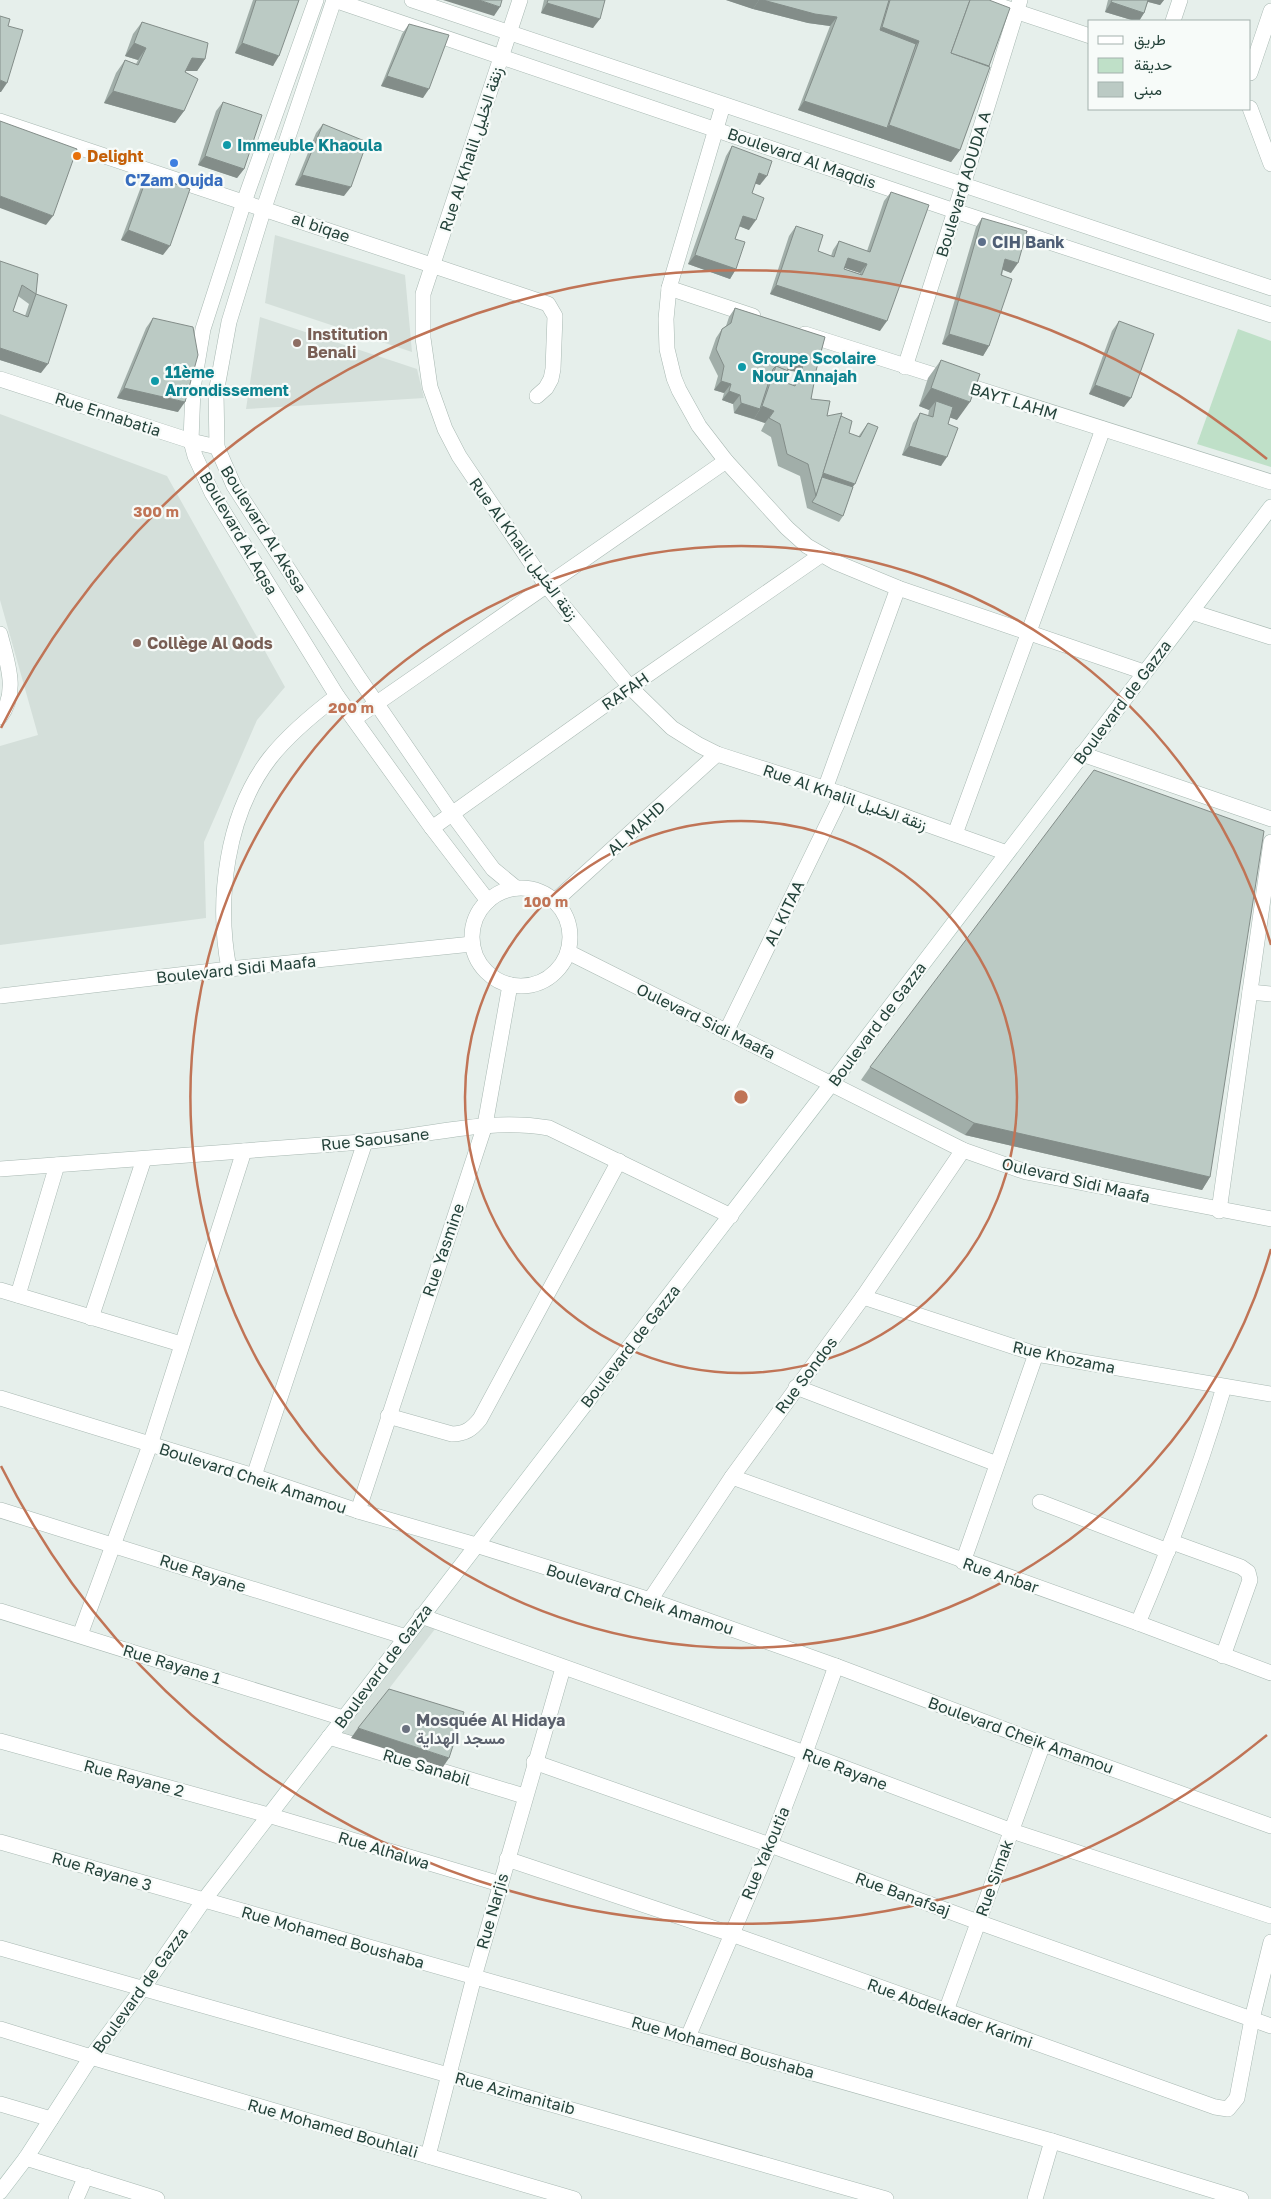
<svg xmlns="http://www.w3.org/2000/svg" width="1271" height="2199" viewBox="0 0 1271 2199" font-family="'Golos Text',Vazirmatn,sans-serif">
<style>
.built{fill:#d4dfda}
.green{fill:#bfe0c8}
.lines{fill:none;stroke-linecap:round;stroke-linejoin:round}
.pedestrian-casing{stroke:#a8b8b2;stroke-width:16}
.minor-casing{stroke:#a8b8b2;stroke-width:16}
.tertiary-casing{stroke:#a8b8b2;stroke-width:16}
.secondary-casing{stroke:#a4bbb3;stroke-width:16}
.pedestrian{stroke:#fff;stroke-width:15}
.minor{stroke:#fff;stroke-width:15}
.tertiary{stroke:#fff;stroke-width:15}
.secondary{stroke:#fff;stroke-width:15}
.wall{fill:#a1aea9;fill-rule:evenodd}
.shaded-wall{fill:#838d89}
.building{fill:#bbcac4;stroke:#838d89;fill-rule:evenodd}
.ring{fill:none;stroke:#c07456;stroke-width:2.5}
.culture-dot{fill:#0f9aa8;stroke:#f7fbf9;stroke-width:2}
.food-dot{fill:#e8710a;stroke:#f7fbf9;stroke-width:2}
.shop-dot{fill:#3f7fe0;stroke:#f7fbf9;stroke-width:2}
.service-dot{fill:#5c6f8a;stroke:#f7fbf9;stroke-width:2}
.education-dot{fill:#8d6e63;stroke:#f7fbf9;stroke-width:2}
.worship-dot{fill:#6b7280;stroke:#f7fbf9;stroke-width:2}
.labels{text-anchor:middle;stroke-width:4.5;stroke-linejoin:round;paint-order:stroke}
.culture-label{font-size:16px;font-weight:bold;fill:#0d838f;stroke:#f7fbf9;text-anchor:start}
.street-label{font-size:16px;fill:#24423a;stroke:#f7fbf9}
.food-label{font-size:16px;font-weight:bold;fill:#c56008;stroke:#f7fbf9;text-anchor:start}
.shop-label{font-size:16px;font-weight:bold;fill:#366cbe;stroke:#f7fbf9}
.service-label{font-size:16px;font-weight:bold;fill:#4e5e75;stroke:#f7fbf9;text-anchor:start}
.education-label{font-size:16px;font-weight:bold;fill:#785e54;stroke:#f7fbf9;text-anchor:start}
.worship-label{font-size:16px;font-weight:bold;fill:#5b616d;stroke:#f7fbf9;text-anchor:start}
.centre{fill:#c07456;stroke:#f7fbf9;stroke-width:2.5}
.ring-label{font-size:15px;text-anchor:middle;font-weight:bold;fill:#c07456;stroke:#f7fbf9;stroke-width:4.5;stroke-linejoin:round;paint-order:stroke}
</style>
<rect width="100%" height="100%" fill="#e6efeb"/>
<g class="built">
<polygon points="275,235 405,275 412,352 265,303"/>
<polygon points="260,317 417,369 424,398 246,409"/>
<polygon points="0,414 167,476 285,687 257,720 204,842 206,918 0,945 0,746 38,735 0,600"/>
<polygon points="421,1624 435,1629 351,1738 337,1734"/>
</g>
<polygon class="green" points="1238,329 1271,341 1271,467 1197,444"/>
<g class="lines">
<defs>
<polyline id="pedestrian" points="1035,2199 1052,2141"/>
<g id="minor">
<polyline points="520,0 423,294 423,338 430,387 445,429 459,456 546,585 630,687 672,728 699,745 717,754 842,794 1007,853"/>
<polyline points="982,0 1090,36"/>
<polyline points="1173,21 1180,0"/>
<polyline points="1250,73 1271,11"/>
<polyline points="723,105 669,288 666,319 667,349 674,378 679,390 699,426 726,461 787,528 807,546 835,562 898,588 1144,672"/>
<polyline points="1250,108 1271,164"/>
<polyline points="0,121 548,304 555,316 553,369 551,379 546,388 537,396"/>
<polyline points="669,288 753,316"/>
<polyline points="805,334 1271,482"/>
<polyline points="905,367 955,211 1020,0"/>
<polyline points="0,379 191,441 217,447"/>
<polyline points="1192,612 1271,637"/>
<path d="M 0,634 C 7,662 19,692 0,717"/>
<polyline points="354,719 726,461"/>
<polyline points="1082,754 1271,819"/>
<polyline points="825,789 898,588"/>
<polyline points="432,828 630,687 821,555"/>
<polyline points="955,834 1103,429"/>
<polyline points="555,901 717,754"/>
<path d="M 229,969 C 216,900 226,815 270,758 C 289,734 312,715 337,696"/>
<polyline points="1250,992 1271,994"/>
<polyline points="726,1032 842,794"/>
<path d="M 0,1169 C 120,1160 241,1152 362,1142 C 424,1137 486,1117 549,1128 L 731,1216"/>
<polyline points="1219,1211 1271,842"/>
<polyline points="0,1290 181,1344"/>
<polyline points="18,1295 57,1165"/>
<polyline points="863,1297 1036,1354 1271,1394"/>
<polyline points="91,1318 144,1159"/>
<polyline points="796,1387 997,1464"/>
<polyline points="0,1398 254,1476 358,1511 476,1545 650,1600 836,1666 1043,1744 1271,1826"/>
<path d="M 388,1416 L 452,1434 C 465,1434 472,1429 480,1419 L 619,1161"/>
<polyline points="254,1476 365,1142"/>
<polyline points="732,1477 1138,1623 1271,1673"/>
<polyline points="1040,1502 1168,1551"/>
<polyline points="0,1510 406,1637"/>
<polyline points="358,1511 485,1125 510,985"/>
<polyline points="1172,1542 1241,1567 1248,1572 1250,1580 1223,1656"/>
<polyline points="963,1562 1036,1354"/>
<polyline points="650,1600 732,1477 863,1297 963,1150"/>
<polyline points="0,1611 343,1718"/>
<polyline points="421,1616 805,1753 1012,1831 1271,1916"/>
<path d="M 1138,1623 C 1171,1546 1200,1468 1224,1387"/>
<polyline points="80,1635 150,1445 244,1151"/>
<polyline points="329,1737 524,1796"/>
<polyline points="0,1741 268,1815 500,1884"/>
<polyline points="534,1762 770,1845 978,1922 1271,2026"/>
<polyline points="0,1842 1052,2141 1241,2199"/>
<polyline points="507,1859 731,1934 1215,2107 1228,2109 1237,2098 1252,2019 1271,1942"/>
<polyline points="0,1948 886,2199"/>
<polyline points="946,2011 1043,1744"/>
<polyline points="0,2029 91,2057 574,2199"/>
<polyline points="688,2037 770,1845 805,1753 836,1666"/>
<polyline points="0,2104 51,2119"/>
<polyline points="428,2156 474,1977 563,1668"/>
<polyline points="26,2158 157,2199"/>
<polyline points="76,2199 86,2176"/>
</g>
<g id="tertiary">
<polyline points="316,0 244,202 203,329 193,388 191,441 195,456 212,493 337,696 432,828 488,901"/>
<polyline points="334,0 264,208 229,322 216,393 217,447 234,486 359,678 453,815 493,869 516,888"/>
<polyline points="334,0 955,211 1271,315"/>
<polyline points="412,0 1271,288"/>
<circle cx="521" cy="937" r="49"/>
<polyline points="568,952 963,1150 1026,1172 1271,1219"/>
<polyline points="0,996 229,969 472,944"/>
</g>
<polyline id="secondary" points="0,2192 26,2158 91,2057 143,1988 204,1900 832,1083 1271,507"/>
</defs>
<use href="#pedestrian" class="pedestrian-casing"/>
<use href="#minor" class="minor-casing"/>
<use href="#tertiary" class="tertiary-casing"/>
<use href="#secondary" class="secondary-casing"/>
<use href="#pedestrian" class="pedestrian"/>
<use href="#minor" class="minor"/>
<use href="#tertiary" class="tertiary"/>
<use href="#secondary" class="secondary"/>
</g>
<g class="wall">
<polygon points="253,0 299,0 273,66 235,53"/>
<polygon points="544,0 605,0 593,28 541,13"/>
<polygon points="726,0 989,0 989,66 960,150 951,162 798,110 830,26 808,23 753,9"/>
<polygon points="1108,0 1164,0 1160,5 1148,2 1144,13 1139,21 1135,21 1105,12"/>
<polygon points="142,22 205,59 197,71 186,71 184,111 175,123 104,103 116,73 125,60 136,64 138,60 125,56 133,34"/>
<polygon points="409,24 423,98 381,86 402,34"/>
<polygon points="223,102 244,169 237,178 198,165 216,111"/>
<polygon points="323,124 344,196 295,185 316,133"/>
<polygon points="732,146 760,185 755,183 752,193 749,230 739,226 735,239 736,269 730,279 688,264 726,156"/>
<polygon points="148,174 163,255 121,240 142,184"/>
<path d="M 891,192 L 880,331 L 770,294 L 789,236 L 796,226 L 818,251 L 831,256 L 833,250 L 839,241 L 867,251 L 884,201 ZM 845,268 L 860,273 L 860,274 L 844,269 Z"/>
<polygon points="982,218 1011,273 1003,270 989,346 983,356 942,344 976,227"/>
<path d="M 0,261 L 36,294 L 41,373 L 0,360 ZM 18,296 L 29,304 L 25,316 L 13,311 Z"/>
<path d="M 735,308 L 825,337 L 813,382 L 811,399 L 827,416 L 841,416 L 849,433 L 858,437 L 868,423 L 853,487 L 843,516 L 839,522 L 807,508 L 800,476 L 778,466 L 771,437 L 761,431 L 765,423 L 734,413 L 733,404 L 722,400 L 724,393 L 714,390 L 718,376 L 709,358 L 716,338 L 722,329 L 726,326 L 729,317 ZM 788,370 L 798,372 L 793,385 L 784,382 Z"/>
<polygon points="153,318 178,412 117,398 146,328"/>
<polygon points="1119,321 1124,407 1089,394 1112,331"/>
<polygon points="941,360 957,420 950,417 948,424 941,466 902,455 913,423 920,413 928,416 929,410 919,406 928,378"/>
<polygon points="870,1067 1210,1177 1202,1190 965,1135 861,1080"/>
</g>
<g class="shaded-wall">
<polygon points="443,0 479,0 500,7 494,16"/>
<polygon points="726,0 759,0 753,9"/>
<polygon points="759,0 763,0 837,17 830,26 808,23 753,9"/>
<polygon points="1145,0 1164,0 1160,5 1145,1"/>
<polygon points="1111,2 1144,13 1139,21 1135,21 1105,12"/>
<polygon points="547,3 600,19 593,28 541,13"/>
<polygon points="882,27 919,41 910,54 873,39"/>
<polygon points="134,43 146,48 138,60 125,56"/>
<polygon points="242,43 279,56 273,66 235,53"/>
<polygon points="192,58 205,59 197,71 184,71"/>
<polygon points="387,76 429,89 423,98 381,86"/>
<polygon points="0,80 7,83 1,92 0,92"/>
<polygon points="113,91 184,111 175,123 104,103"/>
<polygon points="804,101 887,128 889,125 960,150 951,162 798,110"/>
<polygon points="205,156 244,169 237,178 198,165"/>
<polygon points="759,173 767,176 760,185 753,183"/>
<polygon points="302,175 351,187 344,196 295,185"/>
<polygon points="0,196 53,216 46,225 0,208"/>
<polygon points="743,216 756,220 749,230 736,225"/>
<polygon points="128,230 170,246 163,255 121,240"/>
<polygon points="695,255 736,269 730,279 688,264"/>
<polygon points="848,258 867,264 860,273 842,267"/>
<polygon points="1005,259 1018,263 1011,273 999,268"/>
<polygon points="776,285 887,321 880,331 770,294"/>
<polygon points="949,334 989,346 983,356 942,344"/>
<polygon points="0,348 48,364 41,373 0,360"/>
<polygon points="792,360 804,363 798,372 785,370"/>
<polygon points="721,381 731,384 724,393 714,390"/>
<polygon points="1095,385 1131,398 1124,407 1089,394"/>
<polygon points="124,388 185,402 178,412 117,398"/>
<polygon points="931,388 970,402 957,420 934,412 936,401 929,410 919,406"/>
<polygon points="729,391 740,395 733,404 722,400"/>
<polygon points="741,403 760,409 754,419 734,413"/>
<polygon points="762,406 774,411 765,423 754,419"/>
<polygon points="909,446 947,457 941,466 902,455"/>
<polygon points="823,473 855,484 848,493 818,483"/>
<polygon points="974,1123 1210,1177 1202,1190 965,1135"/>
<polygon points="358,1728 449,1758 443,1767 351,1738"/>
</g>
<g class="building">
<polygon points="256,0 299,0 279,56 242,43"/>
<polygon points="479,0 502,0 500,7"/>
<polygon points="548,0 605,0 600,19 547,3"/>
<polygon points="763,0 889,0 880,30 916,44 887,128 804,101 837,17 815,14"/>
<polygon points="890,0 970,0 951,53 990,67 960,150 889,125 919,41 882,27"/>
<polygon points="970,0 989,0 1010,8 989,66 951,53"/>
<polygon points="1112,0 1148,0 1144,13 1111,2"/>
<polygon points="0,16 10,19 8,26 23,30 7,83 0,80"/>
<polygon points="142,22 208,43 205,59 192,58 185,72 198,79 184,111 113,91 125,60 138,65 146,48 134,43"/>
<polygon points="409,24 449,35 429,89 387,76"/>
<polygon points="223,102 262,115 244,169 205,156"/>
<polygon points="0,121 77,149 53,216 0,196"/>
<polygon points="323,124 367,142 351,187 302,175"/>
<polygon points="732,146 772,161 767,176 759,173 752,193 764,198 756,220 743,216 735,239 745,242 736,269 695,255"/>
<polygon points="148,174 190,189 170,246 128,230"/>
<path d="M 891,192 L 929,205 L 887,321 L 776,285 L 796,226 L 823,235 L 818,251 L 834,257 L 839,241 L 870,252 ZM 848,258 L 867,264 L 862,275 L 844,269 Z"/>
<polygon points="982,218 1027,231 1018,263 1005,259 1001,275 1012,279 989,346 949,334"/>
<path d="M 0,261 L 38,274 L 36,294 L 67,305 L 48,364 L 0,348 ZM 22,285 L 36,294 L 28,317 L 13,311 Z"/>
<polygon points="735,308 825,337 813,382 800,376 798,379 804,363 792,360 787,371 776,366 773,369 760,409 741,403 740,395 729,391 731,384 721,381 724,366 716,349 722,329 731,323"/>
<polygon points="153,318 193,327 198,355 185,402 124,388"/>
<polygon points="1119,321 1154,334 1131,398 1095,385"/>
<polygon points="941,360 980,374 970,402 931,388"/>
<polygon points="776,366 788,371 784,382 795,386 800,376 814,383 811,399 830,401 827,416 842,413 816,496 808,464 787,454 780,424 769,418 774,411 762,406"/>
<polygon points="936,401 953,407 948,424 958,428 947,457 909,446 920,413 933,417"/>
<polygon points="841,416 852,421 849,433 860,437 868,423 878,427 855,484 823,473"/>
<polygon points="822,477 853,487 843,516 812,502 816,496"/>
<polygon points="1094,770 1264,831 1210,1177 974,1123 870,1067"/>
<polygon points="389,1689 464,1712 449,1758 358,1728"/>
</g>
<g class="ring">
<circle cx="741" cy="1097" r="276"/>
<path d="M1271 1249A551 551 0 1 1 1271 945"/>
<path d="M1267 1735A827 827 0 0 1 1 1466M1 728A827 827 0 0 1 1267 459"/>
</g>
<g class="culture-dot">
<circle cx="227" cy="145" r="5"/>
<circle cx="742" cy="367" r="5"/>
<circle cx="155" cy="381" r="5"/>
</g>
<circle class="food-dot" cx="77" cy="156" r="5"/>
<circle class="shop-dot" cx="174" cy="163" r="5"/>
<circle class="service-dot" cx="982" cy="242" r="5"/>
<g class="education-dot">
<circle cx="297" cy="343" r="5"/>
<circle cx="137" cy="643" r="5"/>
</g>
<circle class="worship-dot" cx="406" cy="1729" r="5"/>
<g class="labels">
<g class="culture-label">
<text x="237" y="151">Immeuble Khaoula</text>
<text x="752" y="364">Groupe Scolaire<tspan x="752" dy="18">Nour Annajah</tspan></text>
<text x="165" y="378">11ème<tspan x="165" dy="18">Arrondissement</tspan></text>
</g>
<g class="street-label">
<text transform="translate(471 149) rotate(-72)" y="6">Rue Al Khalil زنقة الخليل</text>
<text transform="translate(802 158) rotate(19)" y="6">Boulevard Al Maqdis</text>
<text transform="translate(963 184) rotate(-73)" y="6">Boulevard AOUDA A</text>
<text transform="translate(321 227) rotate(19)" y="6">al biqae</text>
<text transform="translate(1014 401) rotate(17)" y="6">BAYT LAHM</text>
<text transform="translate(108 414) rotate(18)" y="6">Rue Ennabatia</text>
<text transform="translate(264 529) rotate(58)" y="6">Boulevard Al Akssa</text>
<text transform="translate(239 533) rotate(60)" y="6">Boulevard Al Aqsa</text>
<text transform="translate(524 549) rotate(54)" y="6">Rue Al Khalil زنقة الخليل</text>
<text transform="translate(625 691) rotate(-35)" y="6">RAFAH</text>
<text transform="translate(1122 702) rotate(-53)" y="6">Boulevard de Gazza</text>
<text transform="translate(845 797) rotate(19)" y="6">Rue Al Khalil زنقة الخليل</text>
<text transform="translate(636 828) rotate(-42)" y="6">AL MAHD</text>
<text transform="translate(784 913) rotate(-64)" y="6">AL KITAA</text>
<text transform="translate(236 969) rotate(-6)" y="6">Boulevard Sidi Maafa</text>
<text transform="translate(706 1021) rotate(26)" y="6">Oulevard Sidi Maafa</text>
<text transform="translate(877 1024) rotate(-53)" y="6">Boulevard de Gazza</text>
<text transform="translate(375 1139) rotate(-6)" y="6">Rue Saousane</text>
<text transform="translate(1076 1180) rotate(13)" y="6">Oulevard Sidi Maafa</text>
<text transform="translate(443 1250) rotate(-71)" y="6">Rue Yasmine</text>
<text transform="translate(630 1346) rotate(-52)" y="6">Boulevard de Gazza</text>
<text transform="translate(1064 1357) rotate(12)" y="6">Rue Khozama</text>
<text transform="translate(806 1375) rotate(-53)" y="6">Rue Sondos</text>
<text transform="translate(253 1478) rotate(18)" y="6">Boulevard Cheik Amamou</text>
<text transform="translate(203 1573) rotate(18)" y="6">Rue Rayane</text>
<text transform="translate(1001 1575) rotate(19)" y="6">Rue Anbar</text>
<text transform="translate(640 1599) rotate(18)" y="6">Boulevard Cheik Amamou</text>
<text transform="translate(172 1664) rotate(17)" y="6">Rue Rayane 1</text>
<text transform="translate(383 1666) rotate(-53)" y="6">Boulevard de Gazza</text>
<text transform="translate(1021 1735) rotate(20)" y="6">Boulevard Cheik Amamou</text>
<text transform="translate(427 1767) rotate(17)" y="6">Rue Sanabil</text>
<text transform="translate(845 1769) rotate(21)" y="6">Rue Rayane</text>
<text transform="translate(134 1778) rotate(15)" y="6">Rue Rayane 2</text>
<text transform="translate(384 1850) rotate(17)" y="6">Rue Alhalwa</text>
<text transform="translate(765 1853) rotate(-67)" y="6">Rue Yakoutia</text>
<text transform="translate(102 1871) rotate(16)" y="6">Rue Rayane 3</text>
<text transform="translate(994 1878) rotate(-70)" y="6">Rue Simak</text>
<text transform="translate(903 1894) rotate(20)" y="6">Rue Banafsaj</text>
<text transform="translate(492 1911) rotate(-74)" y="6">Rue Narjis</text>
<text transform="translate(333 1937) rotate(16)" y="6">Rue Mohamed Boushaba</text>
<text transform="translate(140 1990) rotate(-54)" y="6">Boulevard de Gazza</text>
<text transform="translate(950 2013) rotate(20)" y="6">Rue Abdelkader Karimi</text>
<text transform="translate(723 2047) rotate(16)" y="6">Rue Mohamed Boushaba</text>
<text transform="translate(515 2093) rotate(15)" y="6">Rue Azimanitaib</text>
<text transform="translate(333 2128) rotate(16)" y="6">Rue Mohamed Bouhlali</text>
</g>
<g class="food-label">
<text x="87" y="162">Delight</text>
</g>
<g class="shop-label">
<text x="174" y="186">C'Zam Oujda</text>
</g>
<g class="service-label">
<text x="992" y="248">CIH Bank</text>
</g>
<g class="education-label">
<text x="307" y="340">Institution<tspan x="307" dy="18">Benali</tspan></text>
<text x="147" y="649">Collège Al Qods</text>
</g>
<g class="worship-label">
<text x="416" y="1726">Mosquée Al Hidaya<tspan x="416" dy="18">مسجد الهداية</tspan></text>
</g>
</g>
<circle cx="741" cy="1097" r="8" class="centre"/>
<g class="ring-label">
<text x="156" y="517">300 m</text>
<text x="351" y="713">200 m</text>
<text x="546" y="907">100 m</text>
</g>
<rect x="1088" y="20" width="162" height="90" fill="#f7fbf9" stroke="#a3b1ad"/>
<rect x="1098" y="36" width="25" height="8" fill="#ffffff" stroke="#a3b1ad"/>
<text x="1134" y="45" font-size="15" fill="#24423a">طريق</text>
<rect x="1098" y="58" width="25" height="15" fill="#bfe0c8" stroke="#a3b1ad"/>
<text x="1134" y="70" font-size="15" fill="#24423a">حديقة</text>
<rect x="1098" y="82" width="25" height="15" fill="#bbcac4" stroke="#a3b1ad"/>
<text x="1134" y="95" font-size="15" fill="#24423a">مبنى</text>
</svg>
